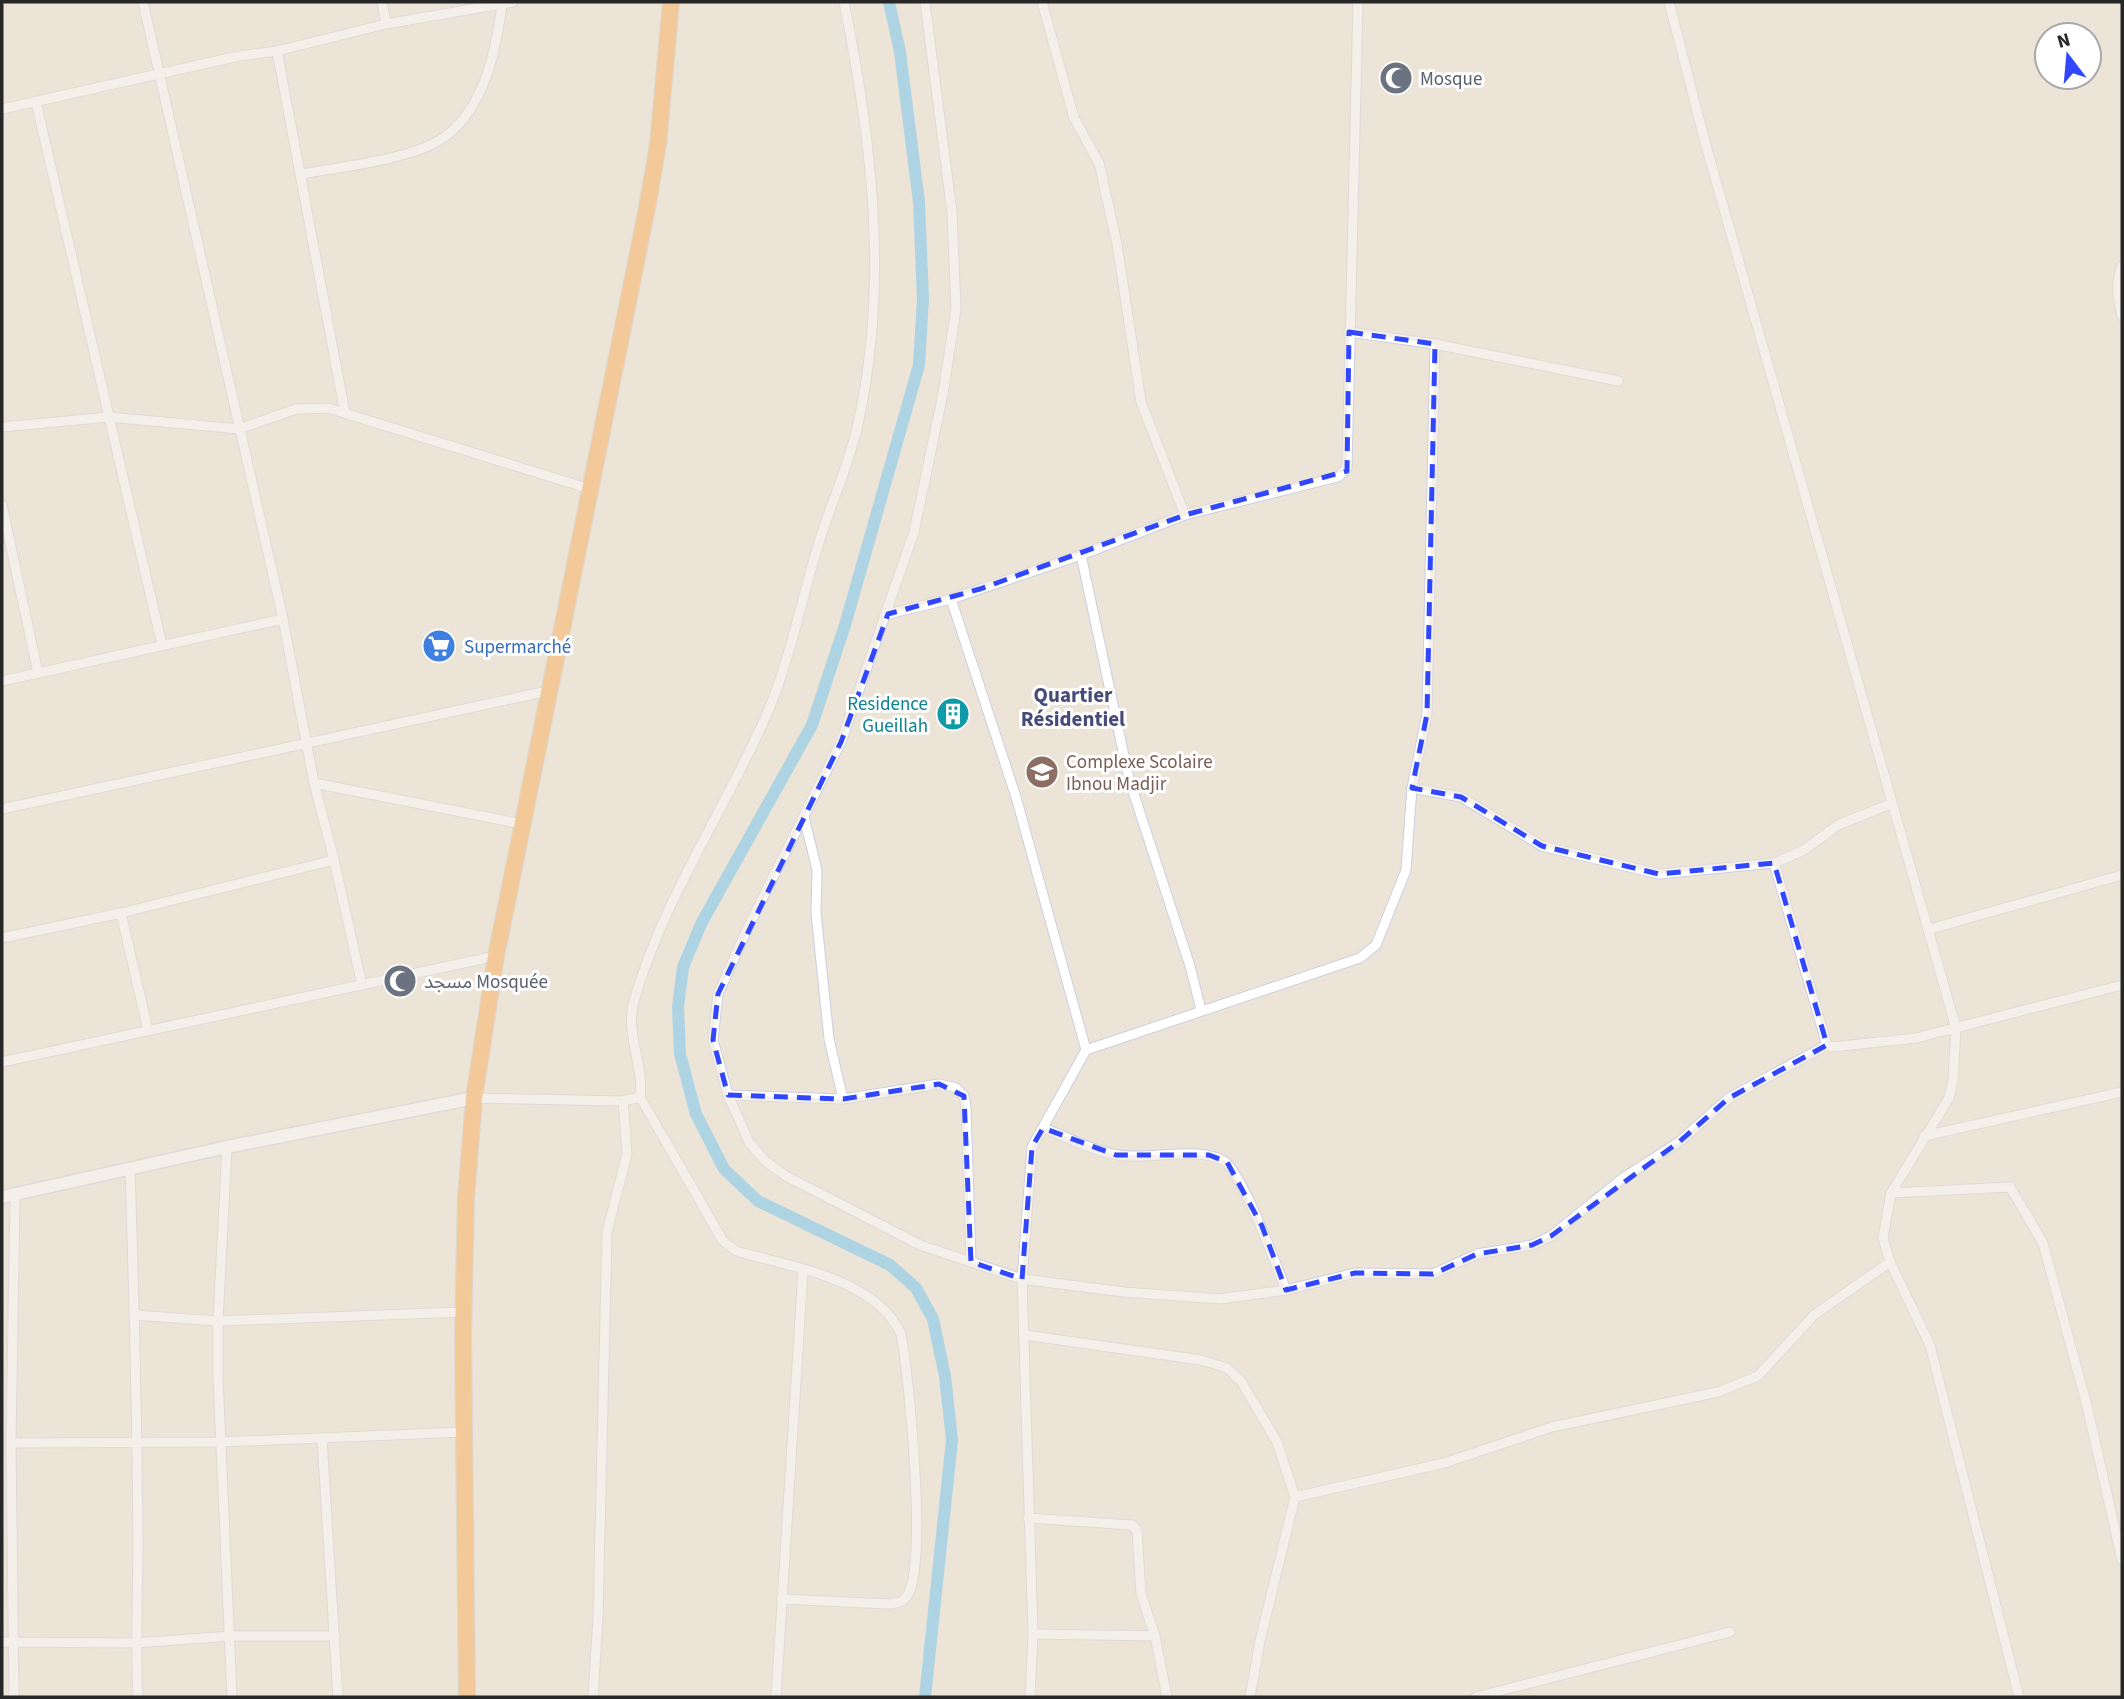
<svg xmlns="http://www.w3.org/2000/svg" width="2124" height="1699" viewBox="0 0 2124 1699" font-family="'Source Sans 3','Noto Sans Arabic',sans-serif">
<style>
.lines{fill:none;stroke-linecap:round;stroke-linejoin:round}
.canal{stroke:#64c2f3;stroke-width:12}
.street-casing{stroke:#cdcfe1;stroke-width:11}
.secondary-casing{stroke:#cdcfe1;stroke-width:15}
.highway-casing{stroke:#c7c7c7;stroke-width:18}
.street{stroke:#fff;stroke-width:9}
.secondary{stroke:#fff;stroke-width:12}
.highway{stroke:#ffa94e;stroke-width:16}
.marked{fill:none;stroke:#3047ff;stroke-width:5;stroke-dasharray:14 9;stroke-linejoin:round}
.labels{text-anchor:middle;stroke-width:6;stroke-linejoin:round;paint-order:stroke}
.worship-label{font-size:19px;fill:#5b616d;stroke:#fff;text-anchor:start}
.shop-label{font-size:19px;fill:#366cbe;stroke:#fff;text-anchor:start}
.culture-label{font-size:19px;fill:#0d838f;stroke:#fff;text-anchor:end}
.education-label{font-size:19px;fill:#785e54;stroke:#fff;text-anchor:start}
.neighbourhood-label{font-size:21px;font-weight:bold;fill:#464b79;stroke:#fff}
</style>
<rect width="100%" height="100%" fill="#ebe4d7"/>
<g class="lines">
<polyline class="canal" points="889,2 900,52 919,202 923,299 919,365 845,625 812,725 702,922 683,967 678,1007 680,1054 696,1114 724,1169 758,1201 890,1265 916,1288 933,1319 945,1376 952,1440 925,1697"/>
<defs>
<g id="street">
<polyline points="382,2 386,24"/>
<polyline points="925,2 952,213 956,308 943,394 914,532 841,742 749,925 718,994 713,1040 728,1095 749,1142 765,1161 786,1176 920,1245 1022,1279 1124,1292 1220,1299 1286,1290 1355,1273 1433,1274 1477,1254 1532,1245 1551,1236 1623,1178 1679,1142 1729,1098 1827,1045 1832,1047 1916,1038 2122,985"/>
<polyline points="1042,2 1074,118 1099,163 1117,244 1141,402 1185,515"/>
<polyline points="1669,2 1705,142 1956,1028 1953,1081 1949,1098 1891,1193 1883,1238 1890,1262 1930,1345 2019,1697"/>
<polyline points="277,51 345,413"/>
<polyline points="36,102 162,645"/>
<polyline points="2,109 239,56 277,51 386,24 513,2"/>
<path d="M 302,174 C 339,167 406,160 438,141 C 483,115 496,52 502,4"/>
<path d="M 2122,266 C 2115,284 2118,298 2122,316"/>
<polyline points="1349,332 1435,344 1618,381"/>
<polyline points="2,427 109,417 239,429 296,409 328,408 590,489"/>
<polyline points="2,505 38,673"/>
<polyline points="951,599 1016,797 1086,1050"/>
<polyline points="888,614 951,599 1081,555"/>
<polyline points="2,681 283,619"/>
<polyline points="314,783 522,824"/>
<polyline points="1412,788 1461,797 1542,846 1659,874 1774,863 1804,850 1838,825 1890,804"/>
<polyline points="2,809 548,691"/>
<polyline points="804,817 817,870 816,913 829,1039 843,1099"/>
<polyline points="334,860 362,985"/>
<polyline points="1774,863 1827,1045"/>
<polyline points="121,913 148,1030"/>
<polyline points="1930,929 2122,875"/>
<polyline points="2,938 121,913 334,860 314,783 283,619 143,2"/>
<polyline points="1201,1010 1190,966 1129,779 1081,555 1185,515 1338,477 1347,468 1358,2"/>
<polyline points="2,1062 496,956"/>
<polyline points="728,1095 843,1099 939,1084 956,1088 964,1096 966,1107 971,1262"/>
<polyline points="474,1098 623,1101 640,1097"/>
<path d="M 1043,1128 C 1067,1137 1093,1151 1118,1155 C 1149,1160 1199,1146 1224,1161 C 1242,1172 1277,1267 1286,1290"/>
<polyline points="1924,1136 2122,1092"/>
<polyline points="227,1147 218,1321 218,1378 232,1697"/>
<path d="M 130,1169 C 134,1293 137,1418 138,1542 C 138,1594 135,1645 138,1697"/>
<polyline points="1891,1193 2010,1187 2043,1243 2087,1406 2122,1560"/>
<polyline points="135,1315 218,1321 463,1312"/>
<polyline points="1025,1335 1201,1360 1227,1368 1241,1381 1277,1442 1295,1497 1260,1641 1250,1697"/>
<polyline points="322,1439 338,1697"/>
<polyline points="11,1443 221,1442 464,1432"/>
<polyline points="1295,1497 1444,1463 1552,1427 1718,1392 1758,1376 1814,1315 1890,1262"/>
<polyline points="1028,1518 1132,1525 1137,1530 1141,1594 1155,1636 1167,1697"/>
<path d="M 782,1599 L 888,1604 C 896,1603 902,1603 907,1596 C 928,1568 909,1375 901,1334 C 876,1278 790,1267 736,1251 L 723,1241 L 640,1097 C 644,1065 625,1033 634,1001 C 664,896 727,808 769,709 C 790,658 801,602 817,549 C 829,507 849,466 858,424 C 889,284 872,140 844,2"/>
<polyline points="1033,1634 1155,1636"/>
<polyline points="2,1642 135,1643 230,1636 335,1636"/>
<polyline points="14,1697 11,1443 15,1195"/>
<polyline points="593,1697 598,1617 607,1232 627,1154 623,1101"/>
<polyline points="776,1697 803,1271"/>
<polyline points="1030,1697 1033,1634 1022,1279 1032,1147 1086,1050 1360,958 1376,945 1406,870 1412,788 1427,714 1435,344"/>
<polyline points="1476,1697 1730,1632"/>
</g>
<polyline id="secondary" points="2,1197 227,1147 474,1098"/>
<polyline id="highway" points="467,1697 463,1334 466,1199 474,1098 496,956 646,213 658,145 671,2"/>
</defs>
<use href="#street" class="street-casing"/>
<use href="#secondary" class="secondary-casing"/>
<use href="#highway" class="highway-casing"/>
<use href="#street" class="street"/>
<use href="#secondary" class="secondary"/>
<use href="#highway" class="highway"/>
</g>
<path d="M0 0H2124V1699H0ZM 1349,332 L 1435,344 L 1427,714 L 1412,788 L 1461,797 L 1542,846 L 1659,874 L 1774,863 L 1827,1045 L 1729,1098 L 1679,1142 L 1551,1236 L 1532,1245 L 1477,1254 L 1433,1274 L 1355,1273 L 1286,1290 L 1262,1226 L 1227,1162 L 1209,1155 L 1116,1155 L 1043,1128 L 1032,1147 L 1022,1279 L 971,1262 L 964,1096 L 939,1084 L 843,1099 L 728,1095 L 713,1040 L 718,994 L 841,742 L 888,614 L 980,589 L 1185,515 L 1347,471 Z" fill="#ebe4d7" fill-opacity=".55" fill-rule="evenodd"/>
<path class="marked" d="M 1349,332 L 1435,344 L 1427,714 L 1412,788 L 1461,797 L 1542,846 L 1659,874 L 1774,863 L 1827,1045 L 1729,1098 L 1679,1142 L 1551,1236 L 1532,1245 L 1477,1254 L 1433,1274 L 1355,1273 L 1286,1290 L 1262,1226 L 1227,1162 L 1209,1155 L 1116,1155 L 1043,1128 L 1032,1147 L 1022,1279 L 971,1262 L 964,1096 L 939,1084 L 843,1099 L 728,1095 L 713,1040 L 718,994 L 841,742 L 888,614 L 980,589 L 1185,515 L 1347,471 Z"/>
<defs>
<symbol id="mosque-disc" viewBox="-11 -11 22 22"><circle r="9.5" fill="#6b7280" stroke="#fff"/><path d="M3.5-4.9A6 6 0 1 0 3.5 4.9A5 5 0 1 1 3.5-4.9Z" fill="#fff"/></symbol>
<symbol id="supermarket-disc" viewBox="-11 -11 22 22"><circle r="9.5" fill="#3f7fe0" stroke="#fff"/><path d="M-6-5.5h2.5l.6 2H6L4.5 2H-2.5L-4.4-4H-6ZM-1.5 3.2a1.3 1.3 0 1 0 .1 0ZM3 3.2a1.3 1.3 0 1 0 .1 0Z" fill="#fff"/></symbol>
<symbol id="building-disc" viewBox="-11 -11 22 22"><circle r="9.5" fill="#0f9aa8" stroke="#fff"/><path d="M-4-6H4V6H1V3H-1V6H-4ZM-2.5-4.3h1.7v1.8h-1.7ZM.8-4.3h1.7v1.8H.8ZM-2.5-1h1.7V.8h-1.7ZM.8-1h1.7V.8H.8Z" fill="#fff"/></symbol>
<symbol id="school-disc" viewBox="-11 -11 22 22"><circle r="9.5" fill="#8d6e63" stroke="#fff"/><path d="M0-5L7-2L0 1L-7-2ZM-4 1L0 2.5L4 1V4Q0 6-4 4Z" fill="#fff"/></symbol>
</defs>
<g fill-rule="evenodd">
<use href="#mosque-disc" x="1377" y="59" width="38" height="38"/>
<use href="#supermarket-disc" x="420" y="627" width="38" height="38"/>
<use href="#building-disc" x="934" y="695" width="38" height="38"/>
<use href="#school-disc" x="1023" y="753" width="38" height="38"/>
<use href="#mosque-disc" x="381" y="962" width="38" height="38"/>
</g>
<g class="labels">
<g class="worship-label">
<text x="1420" y="85">Mosque</text>
<text x="424" y="988">مسجد Mosquée</text>
</g>
<g class="shop-label">
<text x="464" y="653">Supermarché</text>
</g>
<g class="culture-label">
<text x="928" y="710">Residence<tspan x="928" dy="22">Gueillah</tspan></text>
</g>
<g class="education-label">
<text x="1066" y="768">Complexe Scolaire<tspan x="1066" dy="22">Ibnou Madjir</tspan></text>
</g>
<g class="neighbourhood-label">
<text x="1073" y="702">Quartier<tspan x="1073" dy="24">Résidentiel</tspan></text>
</g>
</g>
<rect width="2124" height="1699" fill="none" stroke="#272727" stroke-width="7"/>
<g transform="translate(2068 56) rotate(344)"><circle r="33" fill="#ffffff" stroke="#a9a9a9" stroke-width="2"/>
<path d="M0-5L12 26L0 18L-12 26Z" fill="#3047ff"/>
<text y="-10" font-size="19" font-weight="bold" text-anchor="middle" fill="#272727">N</text>
</g>
</svg>
